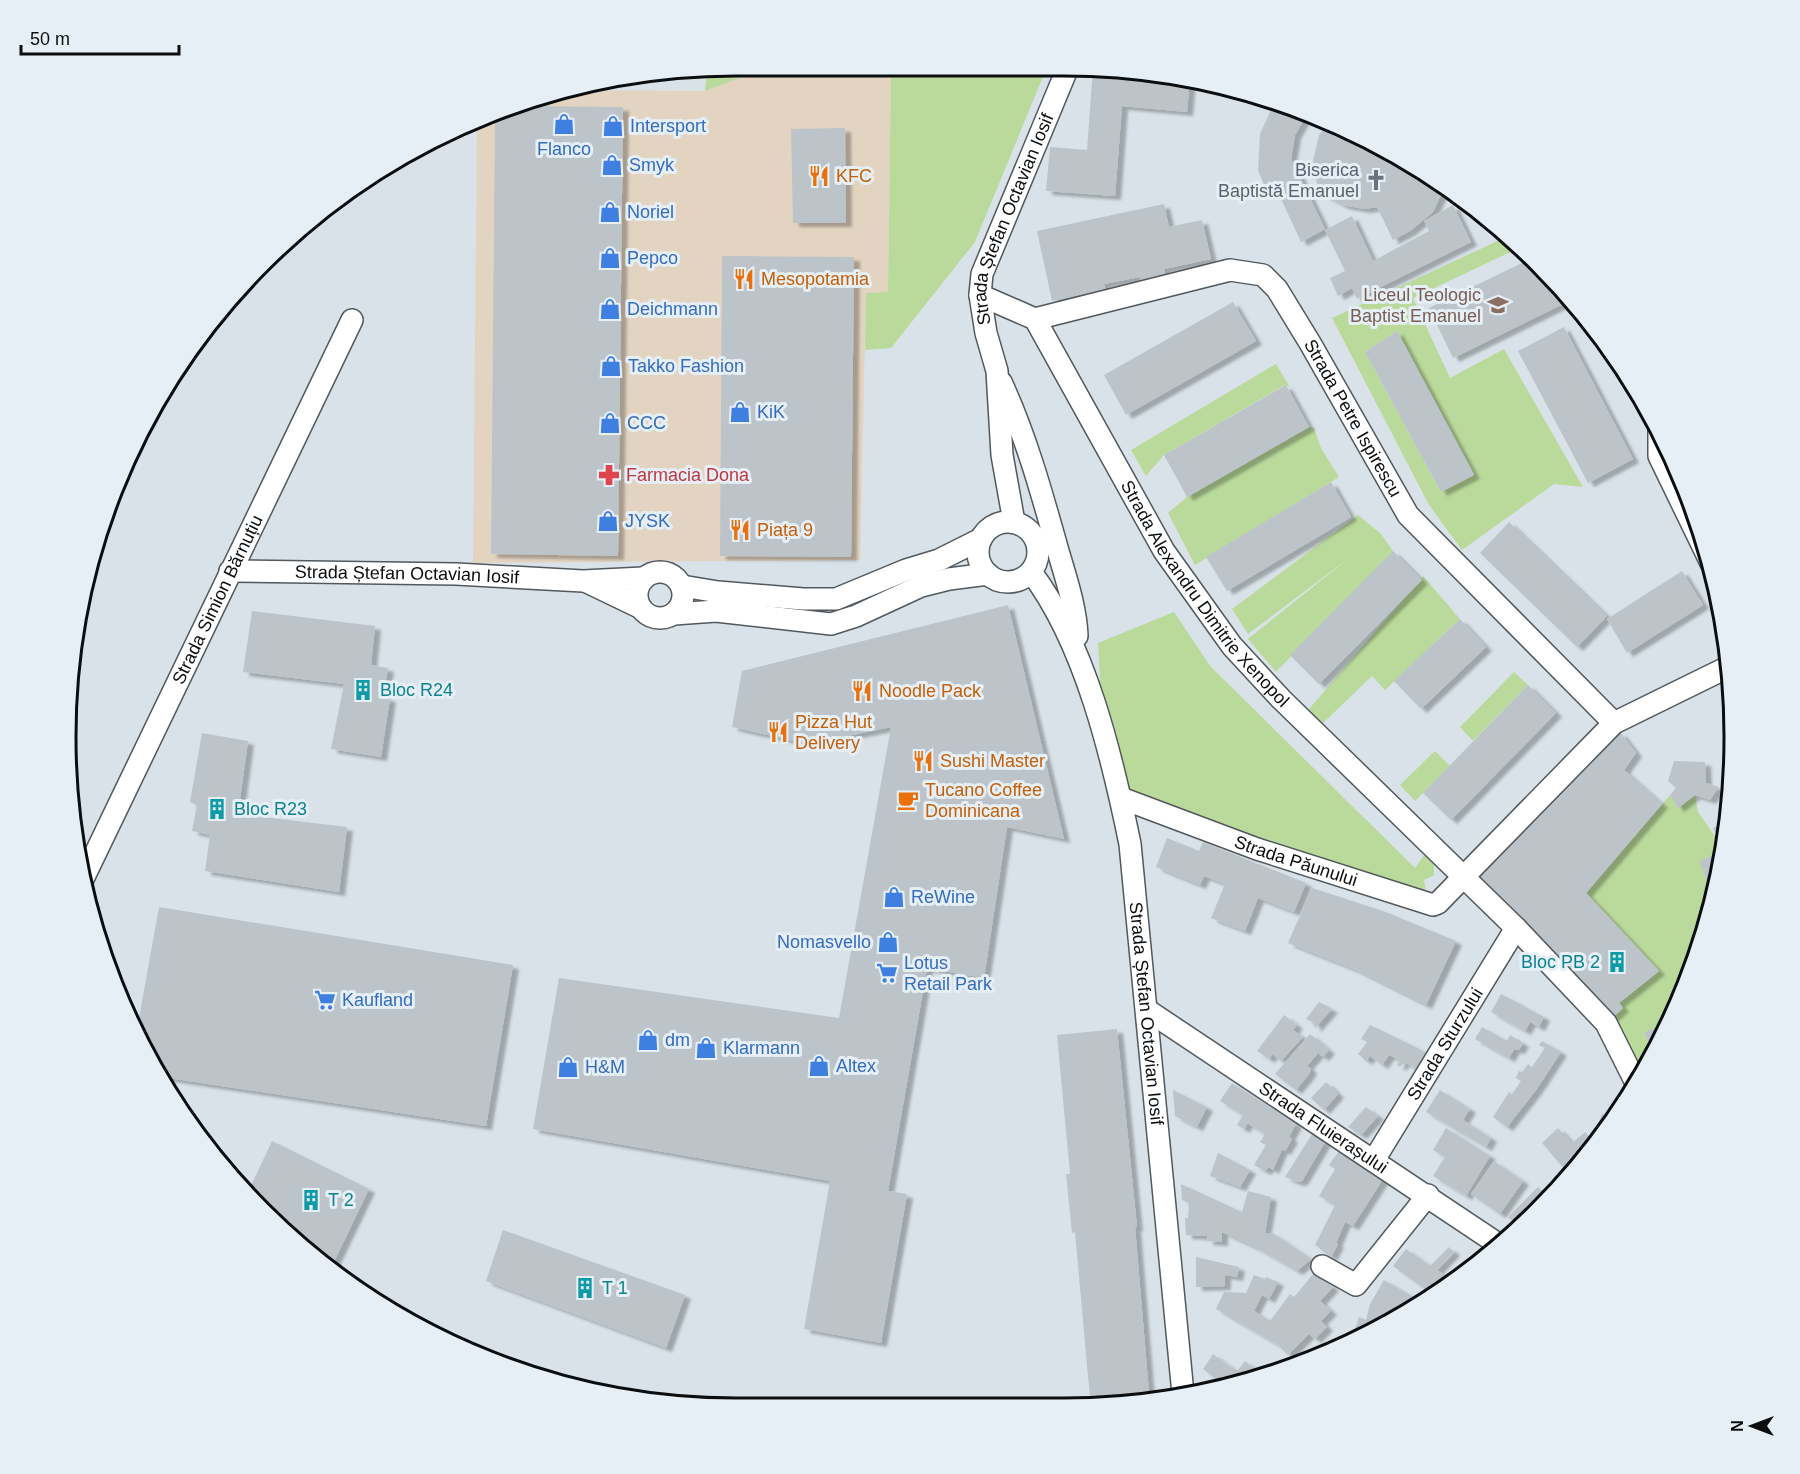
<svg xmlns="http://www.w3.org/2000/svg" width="1800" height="1474" viewBox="0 0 1800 1474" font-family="Arial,sans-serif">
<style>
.commercial{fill:#e3d4c1}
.green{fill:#bada9b;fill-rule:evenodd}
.building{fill:#bcc4ca;filter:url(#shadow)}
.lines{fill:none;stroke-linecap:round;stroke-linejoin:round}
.minor-casing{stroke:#51585e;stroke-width:24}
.minor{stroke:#fff;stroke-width:21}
.labels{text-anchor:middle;stroke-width:6;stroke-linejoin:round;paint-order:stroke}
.shop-label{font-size:18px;fill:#366cbe;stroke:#e6eff6;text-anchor:start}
.worship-label{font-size:18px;fill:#5b616d;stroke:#e6eff6;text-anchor:end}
.food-label{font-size:18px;fill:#c56008;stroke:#e6eff6;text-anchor:start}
.street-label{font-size:18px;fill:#0b0e10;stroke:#e6eff6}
.education-label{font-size:18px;fill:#785e54;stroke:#e6eff6;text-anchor:end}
.health-label{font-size:18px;fill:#be3a42;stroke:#e6eff6;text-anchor:start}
.culture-label{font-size:18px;fill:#0d838f;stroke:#e6eff6;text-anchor:start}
.rim{fill:none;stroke:#0b0e10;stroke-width:3}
</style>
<defs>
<filter id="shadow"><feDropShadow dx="6" dy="4" stdDeviation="1.5" flood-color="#0004"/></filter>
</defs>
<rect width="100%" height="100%" fill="#d9e2e8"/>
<polygon class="commercial" points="766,68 891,72 888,292 866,294 860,560 473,563 477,125 561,90 705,91"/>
<g class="green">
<polygon points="737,66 1047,67 975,242 891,348 865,350 866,293 888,292 891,72 766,68 705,91 707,70"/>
<path d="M 1506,237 L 1519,248 L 1413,298 L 1450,378 L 1504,349 L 1583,487 L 1554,484 L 1462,550 L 1429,505 L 1332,318 ZM 1397,331 L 1474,474 L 1441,492 L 1365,352 Z"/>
<polygon points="1276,364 1290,387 1285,385 1164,455 1146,476 1131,450"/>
<polygon points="1309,427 1314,428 1321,448 1339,477 1195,565 1168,513 1187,497"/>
<polygon points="1358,515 1381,534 1393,551 1276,672 1248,639 1349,558 1248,634 1232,609"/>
<polygon points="1423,576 1460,619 1385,690 1372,676 1321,725 1309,709"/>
<polygon points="1174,612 1211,667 1415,868 1425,854 1434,865 1434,875 1424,880 1428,905 1143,806 1121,782 1101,699 1098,643"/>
<polygon points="1514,672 1528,685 1473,741 1460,727"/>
<polygon points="1435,751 1450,766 1415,801 1400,785"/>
<polygon points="1670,795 1678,808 1695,795 1698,812 1723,848 1698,953 1667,1022 1644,1033 1653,1053 1636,1083 1606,1023 1623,1008 1619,1003 1659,971 1586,893"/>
</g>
<g class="building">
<polygon points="1093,67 1190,78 1187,112 1122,106 1115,196 1046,191 1050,147 1087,150"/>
<polygon points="1274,103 1293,109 1304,119 1295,135 1291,159 1325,229 1301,242 1276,188 1266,190 1258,170 1260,134"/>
<polygon points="522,106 623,107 618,556 491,554 495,117"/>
<polygon points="1329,122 1439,181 1437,185 1444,188 1433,212 1410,231 1393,240 1377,207 1364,209 1343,205 1324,195 1318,187 1312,165 1319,135"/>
<polygon points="845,128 846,223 793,223 791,129"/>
<polygon points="1164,204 1169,227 1202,220 1211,259 1164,269 1165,276 1141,281 1140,277 1104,284 1105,289 1052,301 1037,231"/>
<polygon points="1453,205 1471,242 1357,299 1352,288 1338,296 1330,278 1345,271 1325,230 1352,216 1373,261 1429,231 1424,221"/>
<polygon points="722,256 854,257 851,557 720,556"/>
<polygon points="1532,258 1561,289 1567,302 1453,358 1429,308"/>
<polygon points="1233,302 1256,341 1126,415 1104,375"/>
<polygon points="1564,327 1633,459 1588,483 1518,351"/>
<polygon points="1397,331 1474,475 1441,492 1365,352"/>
<polygon points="1286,385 1309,427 1187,497 1164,455"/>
<polygon points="1331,482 1351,517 1227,591 1206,557"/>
<polygon points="1509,522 1607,616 1577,647 1480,553"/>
<polygon points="1393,551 1422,580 1319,684 1290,655"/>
<polygon points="1682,571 1703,605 1627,653 1607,619"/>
<polygon points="1008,605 1064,839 1007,827 984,978 927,968 888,1191 907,1194 881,1343 804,1329 830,1181 533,1129 559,978 839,1018 891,727 808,744 732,727 742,671"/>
<polygon points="252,611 375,626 371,665 388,668 383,697 390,698 381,757 331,749 344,684 243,672"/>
<polygon points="1460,619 1486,647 1421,709 1394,681"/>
<polygon points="1528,685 1556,713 1451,820 1423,793"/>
<polygon points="1620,732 1636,753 1624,770 1662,804 1586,893 1659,971 1619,1003 1623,1008 1606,1023 1463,875"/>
<polygon points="202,733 248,741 238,814 347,827 339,892 205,871 210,835 192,831 197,805 190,802"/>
<polygon points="1674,761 1705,762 1706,783 1719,787 1710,800 1695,795 1678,808 1670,795 1676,788 1668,781"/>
<polygon points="1728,822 1728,825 1723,849 1713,828"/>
<polygon points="1167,838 1199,851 1203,842 1306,883 1294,912 1258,898 1245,931 1211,918 1225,884 1204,876 1200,885 1156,867"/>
<polygon points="1712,856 1718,869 1712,892 1699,861"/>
<polygon points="1312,888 1383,911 1456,941 1426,1005 1354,969 1288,943"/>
<polygon points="159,907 513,965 486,1126 162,1077 136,1035"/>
<polygon points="1501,994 1544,1017 1539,1027 1530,1022 1525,1031 1491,1012"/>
<polygon points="1319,1002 1332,1009 1315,1028 1314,1023 1306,1019"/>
<polygon points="1284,1015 1297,1025 1293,1030 1303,1037 1281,1061 1272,1054 1269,1059 1257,1051"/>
<polygon points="1667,1022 1661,1035 1653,1053 1644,1033"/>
<polygon points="1370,1025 1436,1057 1426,1074 1404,1062 1400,1067 1397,1065 1400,1060 1389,1055 1382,1065 1370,1056 1366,1061 1358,1054 1367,1042 1361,1039"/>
<polygon points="1482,1027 1507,1041 1510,1035 1523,1043 1519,1050 1514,1049 1509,1058 1475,1039"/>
<polygon points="1117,1029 1137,1227 1135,1227 1149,1393 1090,1398 1075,1232 1072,1233 1066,1174 1070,1174 1057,1035"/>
<polygon points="1310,1034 1329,1050 1323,1057 1318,1053 1307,1066 1311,1069 1309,1074 1296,1090 1275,1074"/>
<polygon points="1542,1041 1561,1052 1536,1090 1507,1127 1493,1117 1509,1092 1512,1094 1521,1081 1516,1078 1519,1071 1522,1072 1528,1064 1532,1067 1545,1048 1539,1045"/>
<polygon points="1326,1082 1338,1094 1324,1110 1311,1098"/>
<polygon points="1232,1083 1296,1124 1289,1137 1292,1139 1285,1151 1282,1149 1273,1170 1269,1167 1265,1171 1254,1165 1266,1145 1260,1142 1265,1134 1247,1123 1244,1129 1237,1125 1243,1115 1220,1101"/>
<polygon points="1173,1090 1207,1107 1197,1127 1175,1116"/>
<polygon points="1440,1090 1470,1109 1463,1120 1491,1138 1486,1147 1426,1112"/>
<polygon points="1366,1107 1378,1116 1361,1135 1348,1127"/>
<polygon points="1602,1114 1612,1117 1596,1140 1593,1138"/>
<polygon points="1446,1128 1490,1156 1466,1196 1433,1176 1445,1157 1433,1150"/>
<polygon points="1558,1128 1572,1143 1585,1132 1594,1142 1570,1176 1542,1143"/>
<polygon points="1312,1134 1325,1142 1302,1181 1297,1182 1285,1177"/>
<polygon points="272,1141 369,1189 330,1270 287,1228 291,1220 270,1211 249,1190"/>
<polygon points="1339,1151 1383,1179 1353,1226 1345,1222 1336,1243 1338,1244 1331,1257 1315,1245 1335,1205 1319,1196 1335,1169 1329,1165"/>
<polygon points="1218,1153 1250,1170 1240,1187 1210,1176"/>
<polygon points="1494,1161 1523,1181 1500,1214 1471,1194"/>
<polygon points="1181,1184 1242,1212 1248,1191 1271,1197 1265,1233 1273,1233 1311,1259 1297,1271 1257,1248 1222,1232 1222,1242 1207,1241 1208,1236 1186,1235 1185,1218 1188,1218 1189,1203 1182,1200"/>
<polygon points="1538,1187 1548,1197 1517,1226 1508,1217"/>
<polygon points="503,1230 685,1295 666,1348 486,1281"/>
<polygon points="1449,1247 1454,1252 1437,1270 1447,1276 1444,1280 1450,1283 1432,1294 1393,1266 1406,1249 1430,1266"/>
<polygon points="1196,1257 1239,1267 1237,1277 1225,1275 1225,1286 1196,1287"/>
<polygon points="1314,1273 1333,1287 1320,1301 1331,1311 1321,1321 1327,1327 1315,1339 1309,1334 1288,1355 1278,1345 1216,1309 1224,1292 1246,1293 1254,1275 1265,1279 1266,1277 1278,1282 1269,1299 1262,1295 1254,1311 1270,1321 1290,1294 1294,1297"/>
<polygon points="1384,1280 1415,1298 1411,1303 1414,1305 1360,1339 1353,1335 1359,1317 1366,1320 1370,1304"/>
<polygon points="1213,1354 1232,1368 1238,1370 1245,1361 1257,1370 1247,1381 1226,1387 1203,1369"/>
</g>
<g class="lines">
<defs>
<g id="minor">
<path id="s1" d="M 980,295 L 1035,319 L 1164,551 L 1232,646 L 1281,699 L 1516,928 L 1606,1023 L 1636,1083"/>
<path id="s2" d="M 1035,319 L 1230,270 L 1263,275 L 1277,289 L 1310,343 L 1408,515 L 1614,723"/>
<path d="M 1001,382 C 1026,436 1042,494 1058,551 C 1066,578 1076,608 1077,636"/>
<polyline points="1659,431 1659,456 1711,563"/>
<circle cx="1008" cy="552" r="30"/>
<path id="s3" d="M 1014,522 L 1002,455 L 997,371 L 986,333 L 980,295 L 982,274 L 1068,67"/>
<path id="s4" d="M 230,571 L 456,574 L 583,581 L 643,578"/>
<circle cx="660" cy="595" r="23"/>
<path id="s5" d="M 1031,572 C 1085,643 1112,756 1130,844 L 1183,1394"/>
<polyline points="587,582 639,607"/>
<polyline points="682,586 718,592 803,599 836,599 906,570 939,560 981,539"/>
<polyline points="674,614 716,611 831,624 856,616 921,586 949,579 988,574"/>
<path id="s6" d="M 1121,798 L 1257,849 L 1433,905 L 1438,903 L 1614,723 L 1728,667"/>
<path id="s7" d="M 83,879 L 352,320"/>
<path id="s8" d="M 1147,1010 L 1498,1244"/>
<path id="s9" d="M 1374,1160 L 1516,928"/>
<polyline points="1322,1266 1356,1285 1428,1195"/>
</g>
</defs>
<use href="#minor" class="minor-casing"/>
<use href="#minor" class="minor"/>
</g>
<defs>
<symbol id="shop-bare" viewBox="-9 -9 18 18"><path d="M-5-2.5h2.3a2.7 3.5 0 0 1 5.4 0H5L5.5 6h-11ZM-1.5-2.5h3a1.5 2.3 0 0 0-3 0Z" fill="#3f7fe0" stroke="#e6eff6" stroke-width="2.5" paint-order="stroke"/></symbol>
<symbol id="restaurant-bare" viewBox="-9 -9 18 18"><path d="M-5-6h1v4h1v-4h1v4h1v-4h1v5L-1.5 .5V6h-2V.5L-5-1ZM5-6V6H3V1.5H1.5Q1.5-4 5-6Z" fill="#e8710a" stroke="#e6eff6" stroke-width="2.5" paint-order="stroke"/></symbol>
<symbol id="church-bare" viewBox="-9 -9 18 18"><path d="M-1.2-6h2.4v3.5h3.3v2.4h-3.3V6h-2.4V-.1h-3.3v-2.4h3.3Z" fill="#6b7280" stroke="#e6eff6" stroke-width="2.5" paint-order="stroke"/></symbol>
<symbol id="school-bare" viewBox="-9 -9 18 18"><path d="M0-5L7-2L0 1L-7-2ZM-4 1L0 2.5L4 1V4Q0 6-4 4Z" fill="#8d6e63" stroke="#e6eff6" stroke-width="2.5" paint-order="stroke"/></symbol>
<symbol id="pharmacy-bare" viewBox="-9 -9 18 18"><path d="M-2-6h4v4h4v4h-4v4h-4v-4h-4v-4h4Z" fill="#e0444e" stroke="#e6eff6" stroke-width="2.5" paint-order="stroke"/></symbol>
<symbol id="building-bare" viewBox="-9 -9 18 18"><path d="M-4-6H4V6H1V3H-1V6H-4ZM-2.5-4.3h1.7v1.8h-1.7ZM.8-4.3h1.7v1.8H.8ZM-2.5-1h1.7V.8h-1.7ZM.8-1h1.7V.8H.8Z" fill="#0f9aa8" stroke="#e6eff6" stroke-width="2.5" paint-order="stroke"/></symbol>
<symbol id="cafe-bare" viewBox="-9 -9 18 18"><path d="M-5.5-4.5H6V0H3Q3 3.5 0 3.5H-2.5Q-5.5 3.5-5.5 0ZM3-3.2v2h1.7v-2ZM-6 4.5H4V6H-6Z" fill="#e8710a" stroke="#e6eff6" stroke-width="2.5" paint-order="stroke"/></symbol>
<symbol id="supermarket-bare" viewBox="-9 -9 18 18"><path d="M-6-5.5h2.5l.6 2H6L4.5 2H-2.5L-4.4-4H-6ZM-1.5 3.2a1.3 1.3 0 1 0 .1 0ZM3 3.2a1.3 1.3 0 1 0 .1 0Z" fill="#3f7fe0" stroke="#e6eff6" stroke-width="2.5" paint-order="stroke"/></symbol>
</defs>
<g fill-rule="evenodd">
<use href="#shop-bare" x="549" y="109" width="30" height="30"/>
<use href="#shop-bare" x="598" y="111" width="30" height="30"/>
<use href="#shop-bare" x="597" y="150" width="30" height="30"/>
<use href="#restaurant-bare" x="804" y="161" width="30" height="30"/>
<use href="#church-bare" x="1361" y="165" width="30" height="30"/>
<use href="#shop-bare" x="595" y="197" width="30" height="30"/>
<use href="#shop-bare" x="595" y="243" width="30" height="30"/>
<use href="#restaurant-bare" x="729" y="264" width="30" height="30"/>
<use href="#school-bare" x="1483" y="290" width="30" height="30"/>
<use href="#shop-bare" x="595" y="294" width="30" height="30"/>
<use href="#shop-bare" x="596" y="351" width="30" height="30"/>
<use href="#shop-bare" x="725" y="397" width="30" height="30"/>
<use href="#shop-bare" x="595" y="408" width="30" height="30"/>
<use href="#pharmacy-bare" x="594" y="460" width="30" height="30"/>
<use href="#shop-bare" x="593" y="506" width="30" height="30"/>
<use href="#restaurant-bare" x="725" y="515" width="30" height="30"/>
<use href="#building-bare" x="348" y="675" width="30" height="30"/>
<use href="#restaurant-bare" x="847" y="676" width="30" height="30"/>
<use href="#restaurant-bare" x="763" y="717" width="30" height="30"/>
<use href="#restaurant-bare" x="908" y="746" width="30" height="30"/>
<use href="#cafe-bare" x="893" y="785" width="30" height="30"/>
<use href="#building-bare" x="202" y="794" width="30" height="30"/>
<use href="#shop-bare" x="879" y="882" width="30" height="30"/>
<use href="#shop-bare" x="873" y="927" width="30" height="30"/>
<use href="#building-bare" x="1602" y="947" width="30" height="30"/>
<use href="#supermarket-bare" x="872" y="958" width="30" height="30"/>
<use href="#supermarket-bare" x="310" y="985" width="30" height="30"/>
<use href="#shop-bare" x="633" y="1025" width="30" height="30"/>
<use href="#shop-bare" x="691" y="1033" width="30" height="30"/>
<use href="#shop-bare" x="804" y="1051" width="30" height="30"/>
<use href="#shop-bare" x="553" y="1052" width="30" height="30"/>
<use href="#building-bare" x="296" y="1185" width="30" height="30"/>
<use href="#building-bare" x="570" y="1273" width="30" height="30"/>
</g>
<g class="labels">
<g class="shop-label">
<text x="630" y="132">Intersport</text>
<text x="564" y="155" text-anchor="middle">Flanco</text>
<text x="629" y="171">Smyk</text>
<text x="627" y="218">Noriel</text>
<text x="627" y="264">Pepco</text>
<text x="627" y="315">Deichmann</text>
<text x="628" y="372">Takko Fashion</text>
<text x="757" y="418">KiK</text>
<text x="627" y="429">CCC</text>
<text x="625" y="527">JYSK</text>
<text x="911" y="903">ReWine</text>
<text x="871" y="948" text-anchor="end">Nomasvello</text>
<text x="904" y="969">Lotus<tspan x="904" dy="21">Retail Park</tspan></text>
<text x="342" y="1006">Kaufland</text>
<text x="665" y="1046">dm</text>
<text x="723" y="1054">Klarmann</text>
<text x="836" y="1072">Altex</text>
<text x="585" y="1073">H&amp;M</text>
</g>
<g class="worship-label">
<text x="1359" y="176">Biserica<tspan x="1359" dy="21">Baptistă Emanuel</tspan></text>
</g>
<g class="food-label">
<text x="836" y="182">KFC</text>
<text x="761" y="285">Mesopotamia</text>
<text x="757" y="536">Piața 9</text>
<text x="879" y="697">Noodle Pack</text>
<text x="795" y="728">Pizza Hut<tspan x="795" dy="21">Delivery</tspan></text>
<text x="940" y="767">Sushi Master</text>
<text x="925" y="796">Tucano Coffee<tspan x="925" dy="21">Dominicana</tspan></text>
</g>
<g class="street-label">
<text dy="6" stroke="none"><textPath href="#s3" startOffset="312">Strada Ștefan Octavian Iosif</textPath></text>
<text dy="6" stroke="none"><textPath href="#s2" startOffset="404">Strada Petre Ispirescu</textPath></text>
<text dy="6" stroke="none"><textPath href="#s4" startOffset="177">Strada Ștefan Octavian Iosif</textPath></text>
<text dy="6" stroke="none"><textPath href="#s1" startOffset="384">Strada Alexandru Dimitrie Xenopol</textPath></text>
<text dy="6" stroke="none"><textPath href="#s7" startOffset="310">Strada Simion Bărnuțiu</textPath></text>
<text dy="6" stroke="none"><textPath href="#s6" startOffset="186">Strada Păunului</textPath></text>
<text dy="6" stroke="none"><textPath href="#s5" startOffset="462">Strada Ștefan Octavian Iosif</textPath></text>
<text dy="6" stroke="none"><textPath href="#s9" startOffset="136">Strada Sturzului</textPath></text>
<text dy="6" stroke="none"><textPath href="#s8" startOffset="212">Strada Fluierașului</textPath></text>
</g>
<g class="education-label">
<text x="1481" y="301">Liceul Teologic<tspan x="1481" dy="21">Baptist Emanuel</tspan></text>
</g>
<g class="health-label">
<text x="626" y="481">Farmacia Dona</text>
</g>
<g class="culture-label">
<text x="380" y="696">Bloc R24</text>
<text x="234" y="815">Bloc R23</text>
<text x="1600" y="968" text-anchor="end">Bloc PB 2</text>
<text x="328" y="1206">T 2</text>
<text x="602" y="1294">T 1</text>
</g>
</g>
<path d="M0 0H1800V1474H0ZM736 76H1064A660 660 0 0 1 1724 736V738A660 660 0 0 1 1064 1398H736A660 660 0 0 1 76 738V736A660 660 0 0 1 736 76Z" fill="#e6eff6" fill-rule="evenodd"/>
<path class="rim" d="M736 76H1064A660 660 0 0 1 1724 736V738A660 660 0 0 1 1064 1398H736A660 660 0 0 1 76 738V736A660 660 0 0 1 736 76Z"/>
<g transform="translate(1752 1426) rotate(270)" stroke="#e6eff6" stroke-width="4.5" paint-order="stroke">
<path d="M0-4.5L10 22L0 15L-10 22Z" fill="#0b0e10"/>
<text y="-9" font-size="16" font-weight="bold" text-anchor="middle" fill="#0b0e10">N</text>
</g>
<path d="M21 45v9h158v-9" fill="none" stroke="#0b0e10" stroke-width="3"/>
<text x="30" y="45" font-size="18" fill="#0b0e10" stroke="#e6eff6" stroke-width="4.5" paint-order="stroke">50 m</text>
</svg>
